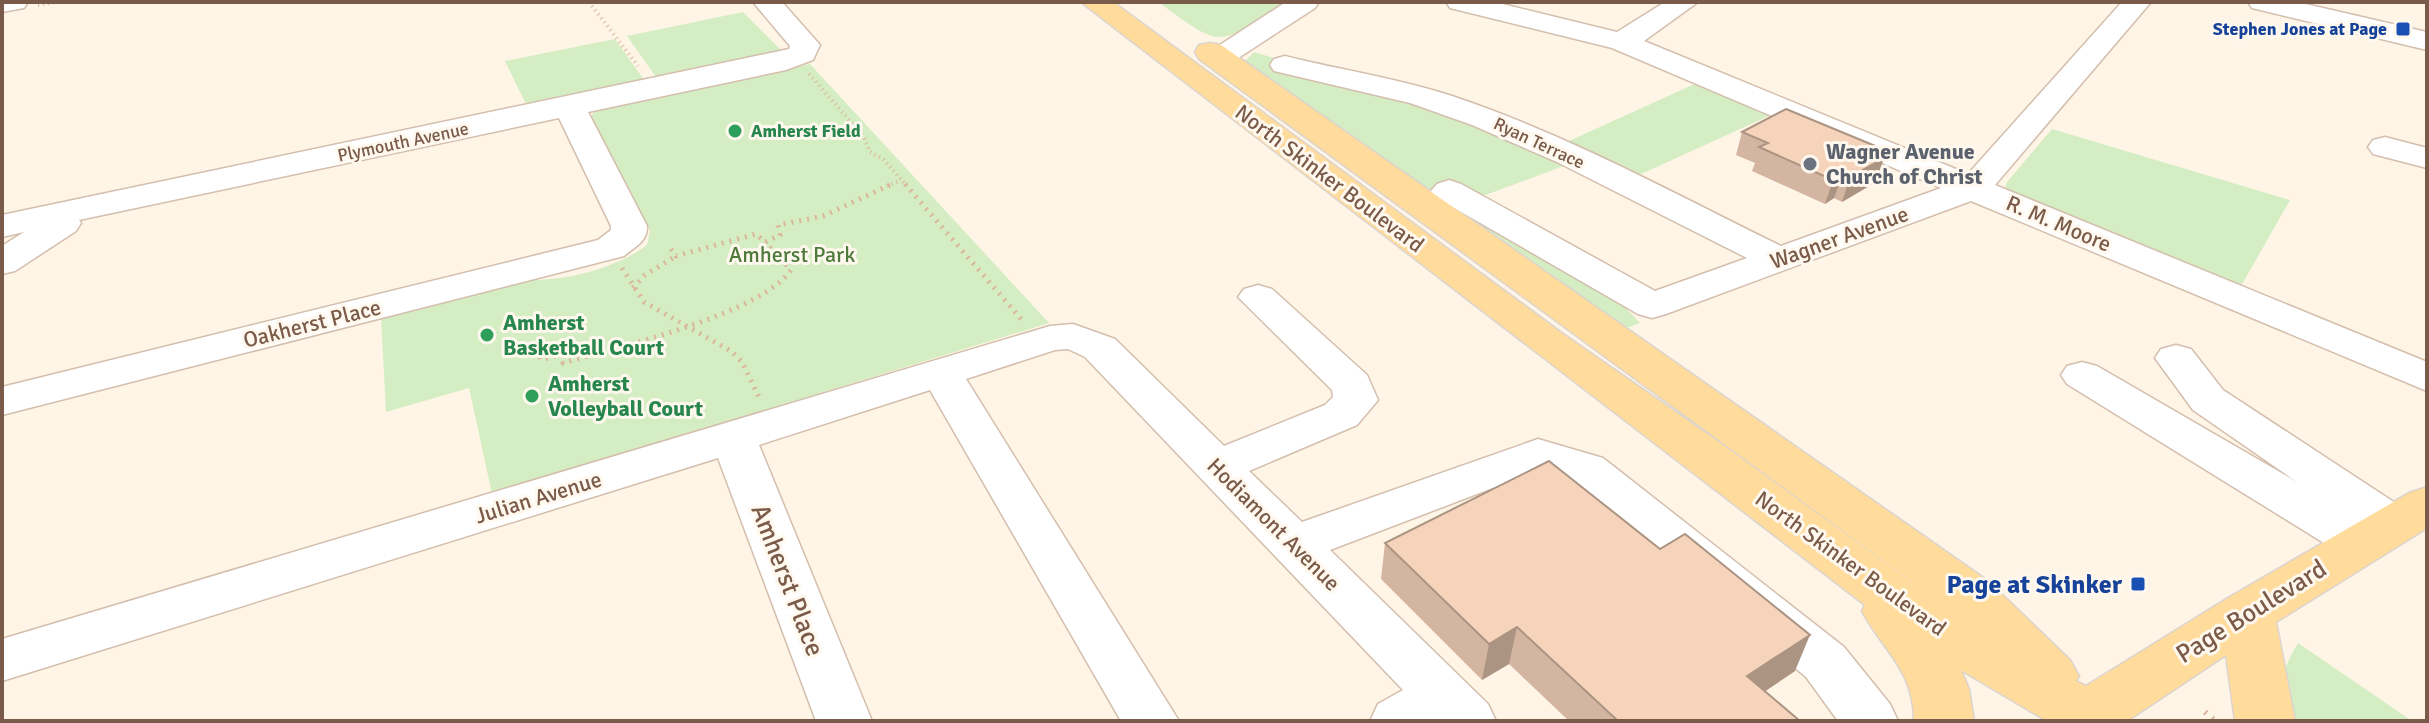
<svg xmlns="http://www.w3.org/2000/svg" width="2429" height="723" viewBox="0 0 2429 723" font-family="Signika,sans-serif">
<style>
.green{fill:#d4edc3}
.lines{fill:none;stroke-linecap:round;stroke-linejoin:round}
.minor-casing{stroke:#d4bead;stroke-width:3}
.major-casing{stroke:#dcd4cf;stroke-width:3}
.path-far2{stroke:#dbb69e;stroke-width:4;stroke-dasharray:1 4;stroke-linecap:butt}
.path-far1{stroke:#dbb69e;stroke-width:5;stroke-dasharray:2 6;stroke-linecap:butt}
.path{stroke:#dbb69e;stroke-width:6;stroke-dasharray:2 7;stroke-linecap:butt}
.minor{fill:#fff;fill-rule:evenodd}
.major{fill:#ffdb9c;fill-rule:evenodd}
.wall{fill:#d4b5a1}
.shaded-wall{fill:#ac9483}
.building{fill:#f6d3bb;stroke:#ac9483;stroke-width:2}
.transit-dot{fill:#1a4fb4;stroke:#fff8ee;stroke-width:3}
.leisure-dot{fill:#2e9e5b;stroke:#fff8ee;stroke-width:3}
.worship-dot{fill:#6b7280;stroke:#fff8ee;stroke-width:3}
.labels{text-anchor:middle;stroke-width:6;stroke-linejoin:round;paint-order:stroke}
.far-transit-label{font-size:18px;font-weight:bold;fill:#164399;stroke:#fff8ee;text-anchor:end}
.far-leisure-label{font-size:18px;font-weight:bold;fill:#27864d;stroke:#fff8ee;text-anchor:start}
.far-street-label{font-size:18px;fill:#7a5a48;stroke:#fff8ee}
.worship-label{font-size:22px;font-weight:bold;fill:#5b616d;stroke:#fff8ee;text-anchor:start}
.street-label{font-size:22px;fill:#7a5a48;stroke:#fff8ee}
.park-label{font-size:22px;fill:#4e7a3c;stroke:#fff8ee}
.leisure-label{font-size:22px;font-weight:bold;fill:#27864d;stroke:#fff8ee;text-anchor:start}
.near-street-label{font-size:26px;fill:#7a5a48;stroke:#fff8ee}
.near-transit-label{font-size:26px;font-weight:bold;fill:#164399;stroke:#fff8ee;text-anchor:end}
</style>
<rect width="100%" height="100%" fill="#fef5e6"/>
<g class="green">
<path d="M 1158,2 L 1285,2 C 1217,46 1225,51 1158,2 Z"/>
<polygon points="743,12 780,49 777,52 656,77 627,36"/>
<polygon points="615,39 644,80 526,104 505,61"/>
<polygon points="1254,52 1403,98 1572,163 1461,204 1621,303 1640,323 1624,329 1247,64 1246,60"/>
<path d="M 810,64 L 1049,323 L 492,494 L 469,388 L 386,412 L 381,317 L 529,280 C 566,281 617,268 647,245 L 650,231 L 591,117 L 594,112 Z"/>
<polygon points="1699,82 1773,114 1628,180 1558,146"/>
<polygon points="2052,129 2290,200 2240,288 2012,195 2005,188 2007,182"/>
<path d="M 2298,643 L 2412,721 L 2284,721 C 2280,687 2280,672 2298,643 Z"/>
</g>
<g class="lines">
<defs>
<g id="minor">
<polygon points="2,2 28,2 24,8 2,12"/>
<path d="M 753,2 L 782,2 L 820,45 L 813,60 L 786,70 L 588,112 L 647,226 C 648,241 635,247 624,256 L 2,415 L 2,387 L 598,240 L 611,230 L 611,226 L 559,118 L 79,220 L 81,223 L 76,231 L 15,271 L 2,274 L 2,246 L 24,232 L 2,237 L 2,215 L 789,49 L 790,46 Z"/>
<polygon points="1286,2 1319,2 1315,8 1229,64 1219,67 1209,64 1204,58 1209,52"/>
<path d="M 1446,2 L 1494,2 L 1617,32 L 1665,2 L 1698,2 L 1644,41 L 1968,174 L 2122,2 L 2151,2 L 1995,185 L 2427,362 L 2427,391 L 1971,201 L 1666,314 L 1652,318 L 1638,314 L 1437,198 L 1431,191 L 1437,184 L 1449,180 L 1461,184 L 1655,291 L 1747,258 L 1557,162 L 1472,125 L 1410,103 L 1274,71 L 1270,65 L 1274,59 L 1285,56 C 1340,70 1398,78 1452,96 C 1566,134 1673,193 1781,246 L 1941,188 L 1612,48 L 1450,8 Z"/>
<polygon points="2248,2 2297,2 2427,32 2427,50 2252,8"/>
<polygon points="2385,137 2427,148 2427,168 2373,154 2368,147 2373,140"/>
<polygon points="1258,285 1272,289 1367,375 1378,400 1357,425 1249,471 1302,522 1538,439 1603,458 1844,647 1890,704 1898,721 1838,721 1806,677 1571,480 1540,470 1330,550 1488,704 1496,721 1370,721 1378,704 1403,690 1085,357 1068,349 1055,350 966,379 1179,721 1121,721 930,390 759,445 872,721 816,721 718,458 2,681 2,639 1050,326 1073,324 1115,339 1224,446 1325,405 1333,397 1332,390 1238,297 1244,289"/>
<polygon points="2176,345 2191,349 2223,390 2409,512 2416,524 2409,536 2392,541 2384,539 2387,543 2379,556 2362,561 2345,556 2067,384 2061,375 2067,366 2082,362 2097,366 2297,482 2193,410 2155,358 2161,349"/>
</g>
<path id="major" d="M 1081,2 L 1113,2 L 1563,334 L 1723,445 L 1952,611 L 1199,59 L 1195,52 L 1199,45 L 1210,43 L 1221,45 L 1988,581 L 2070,660 L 2079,676 L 2076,681 L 2086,686 L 2228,598 L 2409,493 L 2427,487 L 2427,528 L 2276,622 L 2295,721 L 2235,721 L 2226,655 L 2127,721 L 2047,721 L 1961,670 L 1969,689 L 1974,721 L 1914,721 C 1914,670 1884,652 1862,611 L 1865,605 Z"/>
</defs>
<use href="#minor" class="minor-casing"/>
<use href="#major" class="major-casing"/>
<g class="path-far2">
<polyline points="589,2 638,66"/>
<polyline points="38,5 55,2"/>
<polyline points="809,74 864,137 870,152 883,159 907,186"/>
<polyline points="887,186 901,180"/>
</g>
<g class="path-far1">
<polyline points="905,184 1021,319"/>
<polyline points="671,249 676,256 756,234 765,242 780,235 778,225 823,216 892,184"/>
<polyline points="622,268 644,302 731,351 742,362 760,399"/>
<polyline points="633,288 645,275 676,256"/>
<path d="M 540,357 L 541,360 L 561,354 L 563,363 C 618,347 759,315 791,270 L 765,242"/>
</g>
<polyline class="path" points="2205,712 2215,721"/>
<use href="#minor" class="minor"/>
<use href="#major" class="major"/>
</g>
<g class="wall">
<polygon points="1742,132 1882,157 1876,182 1842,202 1834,198 1825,204 1752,171 1755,163 1736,155"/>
<polygon points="1385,543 1795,671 1765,691 1800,721 1569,721 1509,664 1482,680 1381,579"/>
</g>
<g class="shaded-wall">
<polygon points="1885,150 1882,159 1884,158 1876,182 1842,202 1850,177 1877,155"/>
<polygon points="1843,174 1834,198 1825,204 1833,180"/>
<polygon points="1517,627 1509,664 1482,680 1489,644"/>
<polygon points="1810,635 1795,671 1733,713 1747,676"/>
</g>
<g class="building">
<polygon points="1786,109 1885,150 1877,155 1884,158 1850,177 1843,174 1833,180 1759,147 1768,143 1742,132"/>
<polygon points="1549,461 1660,549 1685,534 1810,635 1747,676 1800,721 1618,721 1517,627 1489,644 1385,543"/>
</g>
<g class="transit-dot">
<rect x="2395" y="21" width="16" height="16" rx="4"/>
<rect x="2130" y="576" width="16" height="16" rx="4"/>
</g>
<g class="leisure-dot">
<circle cx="735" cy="131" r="8"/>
<circle cx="487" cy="335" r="8"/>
<circle cx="532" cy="396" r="8"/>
</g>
<circle class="worship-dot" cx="1810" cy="164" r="8"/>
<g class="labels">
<g class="far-transit-label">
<text x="2387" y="35">Stephen Jones at Page</text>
</g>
<g class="far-leisure-label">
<text x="751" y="137">Amherst Field</text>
</g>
<g class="far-street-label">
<text transform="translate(403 142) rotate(-12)" y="6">Plymouth Avenue</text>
<text transform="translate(1539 143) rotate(25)" y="6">Ryan Terrace</text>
</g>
<g class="worship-label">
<text x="1826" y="159">Wagner Avenue<tspan x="1826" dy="25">Church of Christ</tspan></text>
</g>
<g class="street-label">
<text transform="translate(1330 178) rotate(37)" y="8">North Skinker Boulevard</text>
<text transform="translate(2059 223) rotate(23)" y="8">R. M. Moore</text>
<text transform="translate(1839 237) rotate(-20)" y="8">Wagner Avenue</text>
<text transform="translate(312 323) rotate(-14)" y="8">Oakherst Place</text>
<text transform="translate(538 497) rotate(-17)" y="8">Julian Avenue</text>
<text transform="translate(1274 524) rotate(45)" y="8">Hodiamont Avenue</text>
<text transform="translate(1851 563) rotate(36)" y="8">North Skinker Boulevard</text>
</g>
<g class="park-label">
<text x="792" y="262">Amherst Park</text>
</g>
<g class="leisure-label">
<text x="503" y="330">Amherst<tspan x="503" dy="25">Basketball Court</tspan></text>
<text x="548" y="391">Amherst<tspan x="548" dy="25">Volleyball Court</tspan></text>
</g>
<g class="near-street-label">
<text transform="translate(788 580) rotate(69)" y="9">Amherst Place</text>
<text transform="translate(2251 611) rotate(-32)" y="9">Page Boulevard</text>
</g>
<g class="near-transit-label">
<text x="2122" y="593">Page at Skinker</text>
</g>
</g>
<rect width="2429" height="723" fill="none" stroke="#7a5a48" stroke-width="8"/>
</svg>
